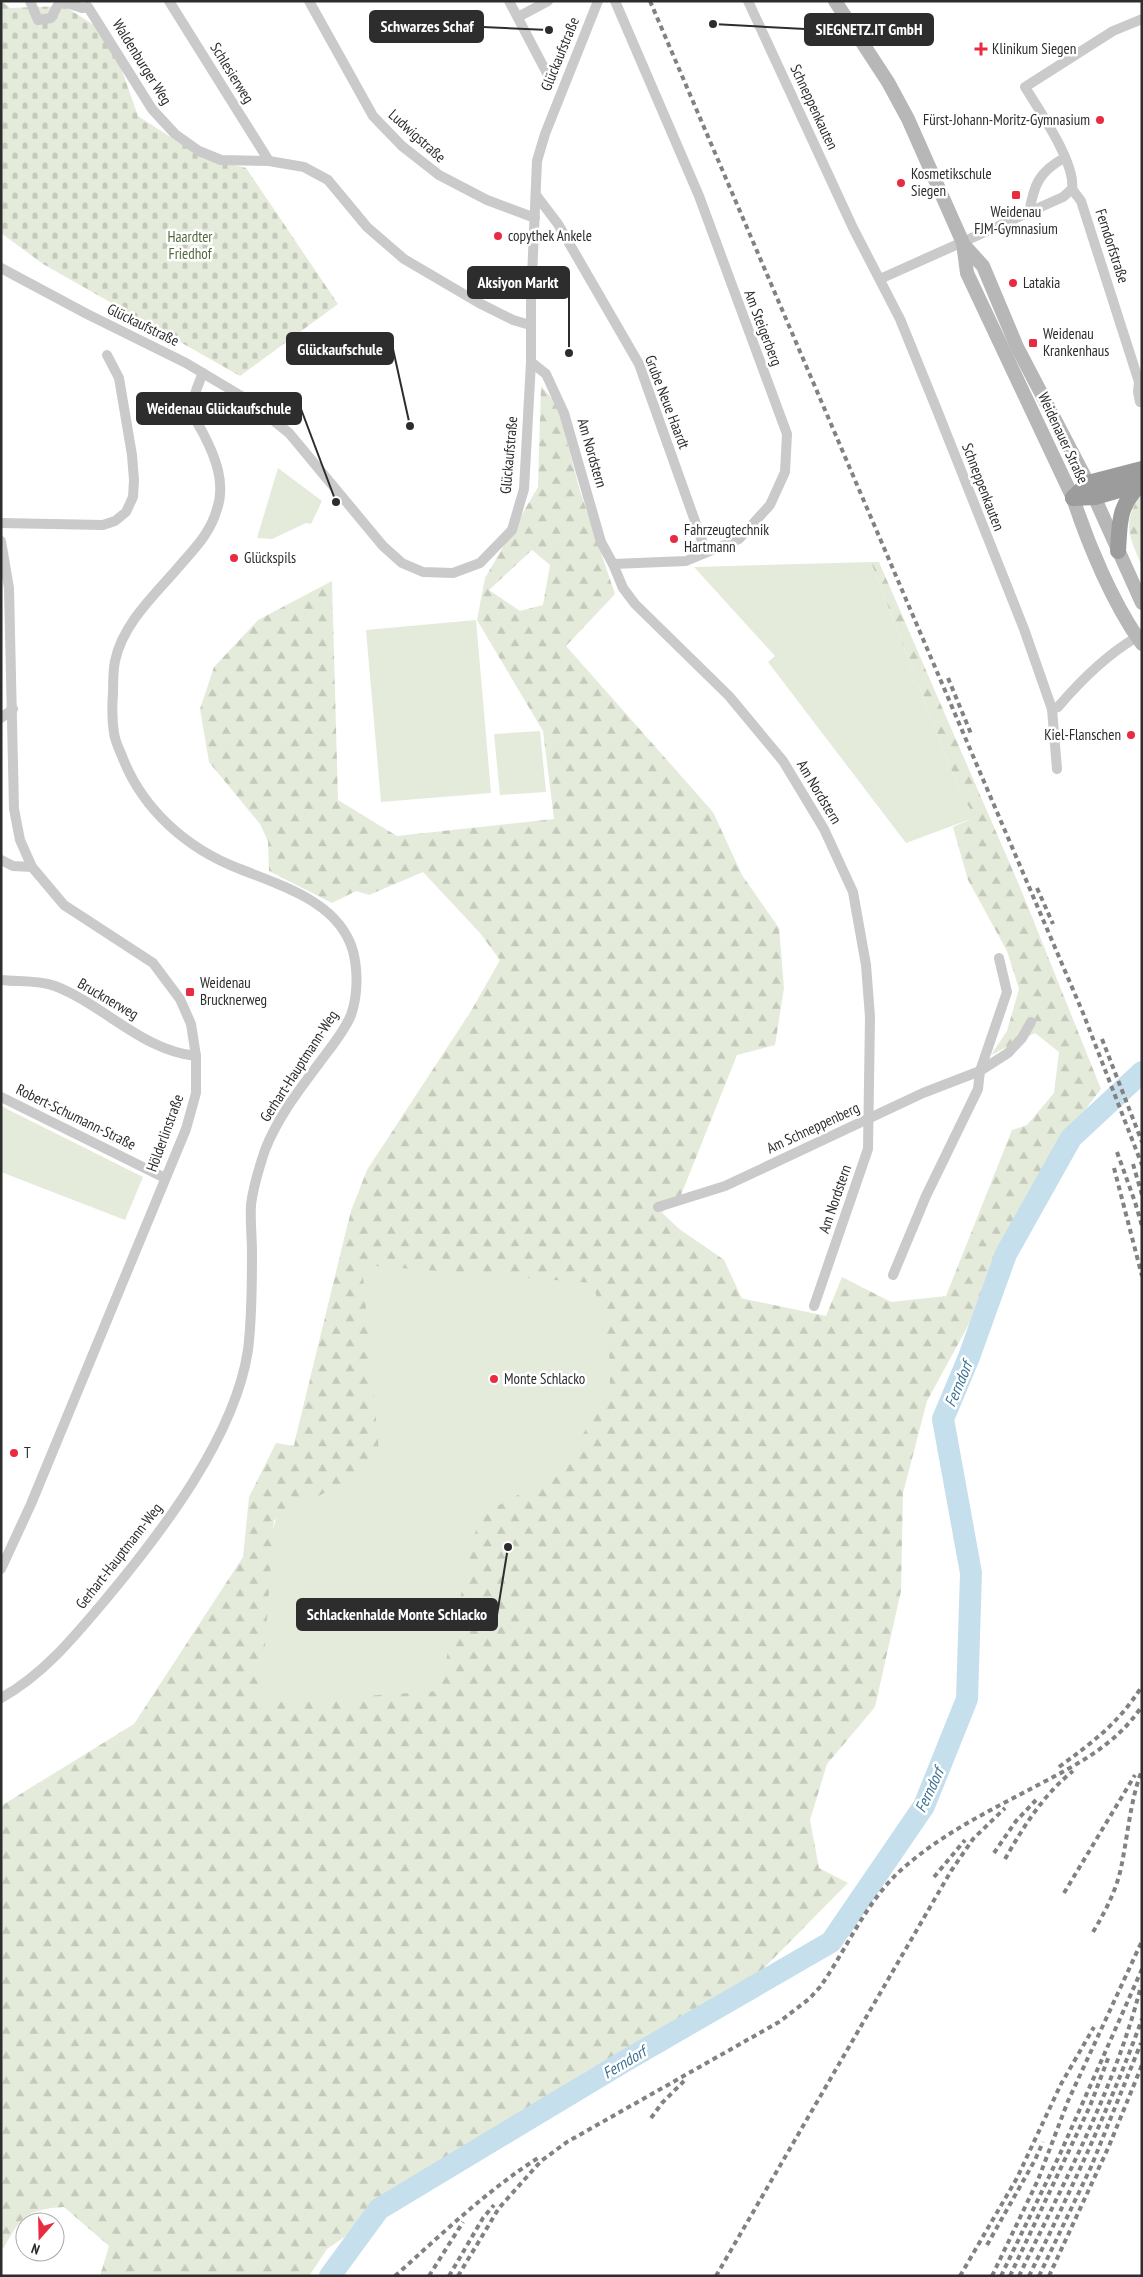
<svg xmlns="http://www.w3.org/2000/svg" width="1143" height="2277" viewBox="0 0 1143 2277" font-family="'PT Sans Narrow',sans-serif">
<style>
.green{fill:#e4ebda}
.forest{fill:url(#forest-firs);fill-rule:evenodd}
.cemetery{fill:url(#cemetery-stones)}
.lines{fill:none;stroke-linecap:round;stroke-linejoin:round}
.river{stroke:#c6dfec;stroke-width:22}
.minor{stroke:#cacaca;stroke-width:10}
.secondary{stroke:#b7b7b7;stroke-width:14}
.trunk{stroke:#9c9c9c;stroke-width:16}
.rail{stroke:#828282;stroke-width:4;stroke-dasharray:5 4;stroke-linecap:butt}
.poi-dot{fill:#e82b41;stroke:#fff;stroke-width:2}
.labels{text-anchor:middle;stroke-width:5;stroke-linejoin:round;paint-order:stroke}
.poi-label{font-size:15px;fill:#2d2d2d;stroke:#fff;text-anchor:start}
.street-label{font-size:15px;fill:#2d2d2d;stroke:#fff}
.park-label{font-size:15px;fill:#526a3a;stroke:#fff}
.water-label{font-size:16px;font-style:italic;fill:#3a7291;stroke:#fff}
.leader{fill:none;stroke:#2d2d2d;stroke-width:2}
.callout-dot{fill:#2d2d2d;stroke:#fff;stroke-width:2}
.callout{fill:#2d2d2d;stroke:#2d2d2d;stroke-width:2}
.callout-label{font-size:16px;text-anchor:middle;font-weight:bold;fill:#fff}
</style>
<defs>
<pattern id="forest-firs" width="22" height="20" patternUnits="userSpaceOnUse" patternTransform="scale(1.25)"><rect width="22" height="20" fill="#e4ebda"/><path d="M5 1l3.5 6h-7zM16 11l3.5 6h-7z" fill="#c4cabb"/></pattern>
<pattern id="cemetery-stones" width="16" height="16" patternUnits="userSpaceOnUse" patternTransform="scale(1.25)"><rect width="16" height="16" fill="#e4ebda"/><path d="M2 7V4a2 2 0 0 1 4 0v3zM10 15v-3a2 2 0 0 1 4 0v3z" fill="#c4cabb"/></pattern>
</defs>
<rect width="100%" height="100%" fill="#fff"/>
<g class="green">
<polygon points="278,468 322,501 311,524 306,523 272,539 257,538"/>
<polygon points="871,562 959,790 976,817 906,843 768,662 775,656 694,567"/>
<polygon points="476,620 491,793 381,802 366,630"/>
<polygon points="540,731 546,792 500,795 494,734"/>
<polygon points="1,1106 143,1177 125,1220 1,1172"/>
<polygon points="662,1213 679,1229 724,1260 744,1303 667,1718 181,1789 245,1645 348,1223"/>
</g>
<g class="forest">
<path d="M 541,386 L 557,404 L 580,491 L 615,594 L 566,646 L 713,812 L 742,875 L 779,928 L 784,988 L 775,1045 L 737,1055 L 681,1195 L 662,1213 L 679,1229 L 724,1260 L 740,1298 L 826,1316 L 842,1277 L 891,1302 L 946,1296 L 1012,1130 L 1027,1125 L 1054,1093 L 1059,1052 L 1035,1033 L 991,1055 L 1007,1031 L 1019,989 L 1007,951 L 968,880 L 953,827 L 975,817 L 959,790 L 871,562 L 879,562 L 1020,887 L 1101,1089 L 1088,1106 L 927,1401 L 903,1493 L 901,1591 L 875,1707 L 827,1764 L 810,1820 L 819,1868 L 848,1883 L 757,1975 L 585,2072 L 327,2249 L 309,2276 L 100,2276 L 109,2246 L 64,2207 C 22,2210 22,2217 1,2252 L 1,1806 L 134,1724 L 243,1557 L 249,1497 L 276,1443 L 294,1446 L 351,1211 L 367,1170 L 471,1011 L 500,960 L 480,933 L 423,872 L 369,895 L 356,891 L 332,903 L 269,871 L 268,841 L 260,824 L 209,762 L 200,709 L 214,667 L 258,620 L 332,581 L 338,800 L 397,836 L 554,819 L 543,731 L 477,620 L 485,578 L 538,487 ZM 532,550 L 550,565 L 543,605 L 520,611 L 489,590 ZM 362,1265 L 593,1283 L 609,1344 L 610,1387 L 562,1471 L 479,1516 L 439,1691 L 261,1703 L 274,1520 L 380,1463 Z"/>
<path d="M 1142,494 L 1142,566 C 1129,537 1121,521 1142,494 Z"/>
</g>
<polygon class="cemetery" points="1,1 10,8 64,6 97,27 119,62 138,116 198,155 246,168 338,304 240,376 43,264 1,233"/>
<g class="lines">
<polyline class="river" points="330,2276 379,2209 625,2061 831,1942 924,1806 967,1699 971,1573 943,1419 969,1357 1006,1254 1071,1138 1142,1072"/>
<g class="minor">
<polyline points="30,1 38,20 51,18 60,1"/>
<polyline points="61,1 82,8 88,7 152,109 175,134 199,151 221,160 269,161 304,167 328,180 367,227 404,259 479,303 513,320 530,325"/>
<polyline points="169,1 269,161"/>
<polyline points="309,1 373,116 402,146 439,175 487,200 535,218"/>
<polyline points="509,1 551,81"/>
<polyline points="748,1 853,228 900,319 937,410 1024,629 1052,709 1057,769"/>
<polyline points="518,17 548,1"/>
<polyline points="1072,189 1081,201 1139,382 1138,392 1140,402"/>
<polyline points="536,195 558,224 639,364 706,552"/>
<path d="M 1029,213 C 1034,184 1039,172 1064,158"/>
<polyline points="1,268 87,314 186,363 248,400 289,433 383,546 402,563 423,572 453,573 480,563 512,530 524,489 531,362 531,300 537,161 545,134 598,1"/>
<path d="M 880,279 L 1063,197 L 1072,189 C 1076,163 1039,110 1025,87 L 1113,31 L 1142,19"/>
<polyline points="531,362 546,374 564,413 601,542 613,564 623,588 635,604 729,696 783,761 824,829 853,892 866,965 870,1017 868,1149 814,1306"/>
<polyline points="1,523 103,525 115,521 126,512 133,497 134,480 132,455 119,378 107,355"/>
<polyline points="1,541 9,588 14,809 20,840 32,867 64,905 153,963 180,999 191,1024 196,1056 196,1093 186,1129 31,1504 1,1569"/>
<polyline points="613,564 686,561 739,539 770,505 785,472 787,434 699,196 615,1"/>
<path d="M 1052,709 L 1058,707 C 1081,680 1106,655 1137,637"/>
<polyline points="1,718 13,709"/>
<polyline points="1,860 13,866 32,867"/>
<path d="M 1,980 C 19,982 38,980 55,986 C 104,1005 143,1051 196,1056"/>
<polyline points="1,1097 165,1178"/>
<polyline points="658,1207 725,1186 923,1093 980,1071 1008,1053 1022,1038 1031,1022"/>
<polyline points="893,1275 926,1196 978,1089 980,1071 1007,992 999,958"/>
<path d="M 1,1698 C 43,1675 75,1636 106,1599 C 161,1533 235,1437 248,1350 C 252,1318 252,1285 252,1253 C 252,1237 250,1221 251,1205 C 253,1187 259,1168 265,1150 C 278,1117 299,1090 320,1062 C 331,1047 344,1032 351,1015 C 358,995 358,971 353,951 C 339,902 282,886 240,869 C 187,849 142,809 122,756 C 119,749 115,741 114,733 C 112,721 112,706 113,693 C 113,683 113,671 115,661 C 123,622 158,592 182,563 C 197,546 211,531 217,509 C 226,483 215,456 203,433 C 199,425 194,420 193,411 C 192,398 198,385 203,373"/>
</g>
<g class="secondary">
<path d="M 835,1 L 888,82 L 908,119 L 963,243 L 967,273 L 1073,498 C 1088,544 1113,604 1142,644"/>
<polyline points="963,244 983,266 1017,347 1088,483 1142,603"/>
</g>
<g class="trunk">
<polyline points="1073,498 1088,483 1142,469"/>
<polyline points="1073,498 1095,497 1140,484"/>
<path d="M 1118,551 C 1120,519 1118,508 1141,483"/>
</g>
<g class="rail">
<polyline points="650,1 1083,1013 1142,1165"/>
<polyline points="948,678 972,736"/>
<polyline points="1037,888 1053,924"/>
<polyline points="1102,1039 1142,1142"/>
<polyline points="1117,1152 1135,1202 1142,1226"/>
<polyline points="1133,1164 1142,1195"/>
<polyline points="1114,1168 1142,1276"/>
<path d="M 1059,1767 C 1093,1742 1119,1723 1142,1686"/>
<polyline points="994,1853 1016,1821 1036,1800"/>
<path d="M 1005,1859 C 1024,1826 1043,1795 1073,1771"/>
<polyline points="934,1877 965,1840"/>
<polyline points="1064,1893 1135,1775"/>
<path d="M 1093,1932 C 1105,1912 1116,1891 1121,1868 C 1128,1835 1130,1801 1142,1770"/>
<polyline points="651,2118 662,2103 684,2081"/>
<polyline points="987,2245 1035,2160 1043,2142"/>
<path d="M 395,2276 C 441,2235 486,2191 538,2158"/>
<polyline points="429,2276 463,2222"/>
<polyline points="449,2276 483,2218 494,2205"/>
<path d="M 458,2276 L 499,2208 L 541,2161 L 567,2142 L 779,2022 L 809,1999 L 820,1987 C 849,1946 868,1896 908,1864 C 947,1831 993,1809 1038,1785 C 1078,1764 1116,1745 1142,1706"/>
<polyline points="716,2276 951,1871 973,1839 1005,1808"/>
<polyline points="960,2276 1017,2178 1061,2084 1094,2027"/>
<polyline points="992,2276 1038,2180 1068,2101 1142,1941"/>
<polyline points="1001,2276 1060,2154 1142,1969"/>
<polyline points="1010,2276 1090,2106 1109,2056"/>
<path d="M 1019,2276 C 1064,2182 1115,2088 1141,1986"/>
<path d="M 1029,2276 C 1070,2192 1110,2107 1142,2019"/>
<polyline points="1039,2276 1091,2167 1141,2043"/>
<polyline points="1049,2276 1109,2146 1142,2065"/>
</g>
</g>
<g class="poi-dot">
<path d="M978.5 41.5h5v5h5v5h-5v5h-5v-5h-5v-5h5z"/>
<circle cx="1100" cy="120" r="5"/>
<circle cx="901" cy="183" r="5"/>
<rect x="1011" y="190" width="10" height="10" rx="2.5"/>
<circle cx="498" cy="236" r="5"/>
<circle cx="1013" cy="283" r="5"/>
<rect x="1028" y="338" width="10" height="10" rx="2.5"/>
<circle cx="674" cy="539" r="5"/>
<circle cx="234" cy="558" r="5"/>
<circle cx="1131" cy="735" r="5"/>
<rect x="185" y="987" width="10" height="10" rx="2.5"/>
<circle cx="494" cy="1379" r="5"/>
<circle cx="14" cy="1453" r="5"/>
</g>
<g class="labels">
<g class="poi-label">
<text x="992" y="54">Klinikum Siegen</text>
<text x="1090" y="125" text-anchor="end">Fürst-Johann-Moritz-Gymnasium</text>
<text x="911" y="179">Kosmetikschule<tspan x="911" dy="17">Siegen</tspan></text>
<text x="1016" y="217" text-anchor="middle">Weidenau<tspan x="1016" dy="17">FJM-Gymnasium</tspan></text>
<text x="508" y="241">copythek Ankele</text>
<text x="1023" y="288">Latakia</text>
<text x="1043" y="339">Weidenau<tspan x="1043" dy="17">Krankenhaus</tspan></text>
<text x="684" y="535">Fahrzeugtechnik<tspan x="684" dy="17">Hartmann</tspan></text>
<text x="244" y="563">Glückspils</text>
<text x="1121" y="740" text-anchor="end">Kiel-Flanschen</text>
<text x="200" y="988">Weidenau<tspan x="200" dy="17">Brucknerweg</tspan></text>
<text x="504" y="1384">Monte Schlacko</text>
<text x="24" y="1458">T</text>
</g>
<g class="street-label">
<text transform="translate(560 54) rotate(-68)" y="5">Glückaufstraße</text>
<text transform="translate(142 62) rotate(58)" y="5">Waldenburger Weg</text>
<text transform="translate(232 73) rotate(58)" y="5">Schlesierweg</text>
<text transform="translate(814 107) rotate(65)" y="5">Schneppenkauten</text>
<text transform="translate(417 136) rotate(42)" y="5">Ludwigstraße</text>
<text transform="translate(1112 246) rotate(72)" y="5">Ferndorfstraße</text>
<text transform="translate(143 325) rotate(26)" y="5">Glückaufstraße</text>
<text transform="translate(763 328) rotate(69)" y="5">Am Steigerberg</text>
<text transform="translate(667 402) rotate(69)" y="5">Grube Neue Haardt</text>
<text transform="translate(1063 438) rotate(65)" y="5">Weidenauer Straße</text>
<text transform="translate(592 453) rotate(74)" y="5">Am Nordstern</text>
<text transform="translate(509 455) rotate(-85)" y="5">Glückaufstraße</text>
<text transform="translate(983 487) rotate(69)" y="5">Schneppenkauten</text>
<text transform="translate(819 792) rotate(59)" y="5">Am Nordstern</text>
<text transform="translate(108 999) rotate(30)" y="5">Brucknerweg</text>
<text transform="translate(299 1066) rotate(-57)" y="5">Gerhart-Hauptmann-Weg</text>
<text transform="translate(76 1117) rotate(26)" y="5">Robert-Schumann-Straße</text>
<text transform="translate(813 1128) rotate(-25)" y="5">Am Schneppenberg</text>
<text transform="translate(165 1133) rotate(-70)" y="5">Hölderlinstraße</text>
<text transform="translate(835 1199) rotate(-71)" y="5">Am Nordstern</text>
<text transform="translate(119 1556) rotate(-52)" y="5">Gerhart-Hauptmann-Weg</text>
</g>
<g class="park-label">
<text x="190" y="242">Haardter<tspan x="190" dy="17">Friedhof</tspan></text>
</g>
<g class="water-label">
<text transform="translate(958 1384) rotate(-67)" y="6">Ferndorf</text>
<text transform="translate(929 1790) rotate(-65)" y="6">Ferndorf</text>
<text transform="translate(624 2062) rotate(-31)" y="6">Ferndorf</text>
</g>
</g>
<path class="leader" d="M549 30L483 27M713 24L805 29M569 353L569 282M410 426L393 349M336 502L301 409M508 1547L497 1615"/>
<g class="callout-dot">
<circle cx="549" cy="30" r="5"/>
<circle cx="713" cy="24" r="5"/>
<circle cx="569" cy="353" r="5"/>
<circle cx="410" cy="426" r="5"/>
<circle cx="336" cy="502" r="5"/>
<circle cx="508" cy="1547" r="5"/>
</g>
<g class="callout">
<rect x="370" y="11" width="113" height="31" rx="5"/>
<rect x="805" y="14" width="128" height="31" rx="5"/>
<rect x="468" y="267" width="101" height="31" rx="5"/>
<rect x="287" y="333" width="106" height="31" rx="5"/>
<rect x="137" y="393" width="164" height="31" rx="5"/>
<rect x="297" y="1599" width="200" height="31" rx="5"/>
</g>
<g class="callout-label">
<text x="427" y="32">Schwarzes Schaf</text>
<text x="869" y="35">SIEGNETZ.IT GmbH</text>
<text x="518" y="288">Aksiyon Markt</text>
<text x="340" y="355">Glückaufschule</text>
<text x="219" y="414">Weidenau Glückaufschule</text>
<text x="397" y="1620">Schlackenhalde Monte Schlacko</text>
</g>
<rect width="1143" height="2277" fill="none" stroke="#2d2d2d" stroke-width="5"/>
<g transform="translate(40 2237) rotate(200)"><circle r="24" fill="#ffffff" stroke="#ababab"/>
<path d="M0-4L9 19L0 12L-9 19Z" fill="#e82b41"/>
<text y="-8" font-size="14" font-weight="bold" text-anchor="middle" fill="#2d2d2d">N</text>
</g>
</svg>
